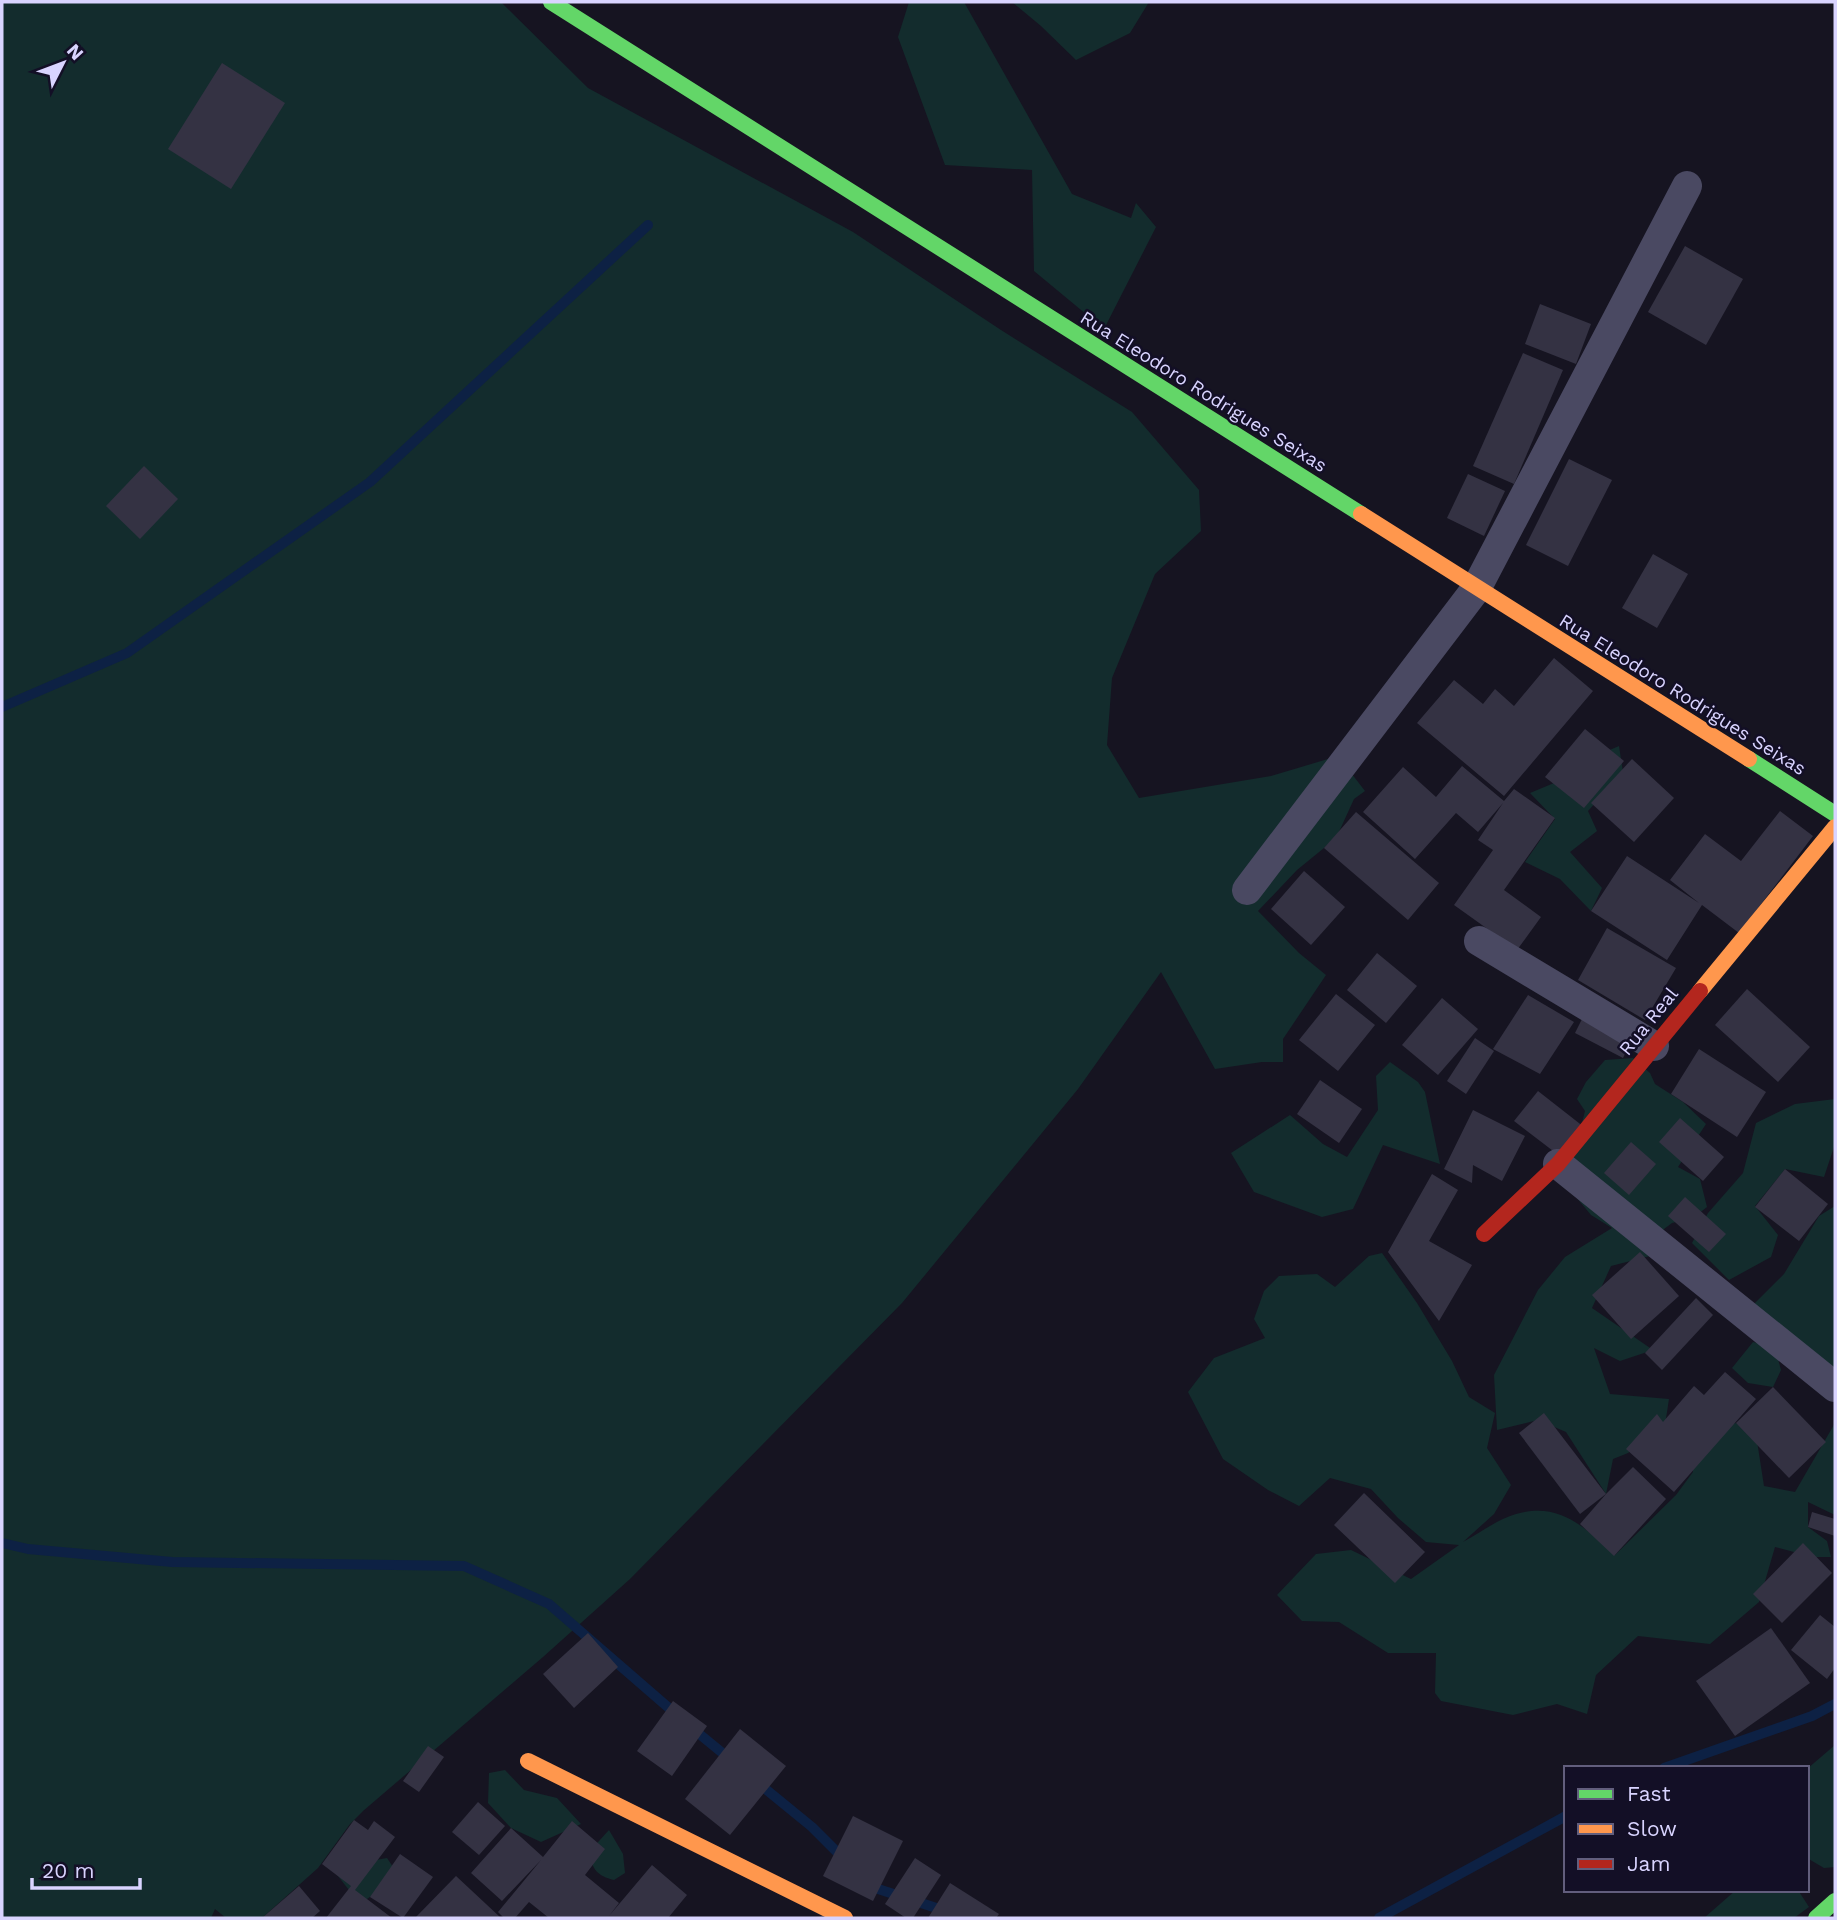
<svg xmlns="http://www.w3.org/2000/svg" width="1837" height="1920" viewBox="0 0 1837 1920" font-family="'Work Sans',sans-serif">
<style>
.green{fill:#132c2d}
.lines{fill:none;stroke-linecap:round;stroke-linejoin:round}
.stream{stroke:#0d2144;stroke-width:10}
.building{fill:#343243}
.street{stroke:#4a4962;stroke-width:30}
.fast{stroke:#63d668;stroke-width:16}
.slow{stroke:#ff974d;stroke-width:16}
.jam{stroke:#b3261e;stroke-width:16}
.labels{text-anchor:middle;stroke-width:5;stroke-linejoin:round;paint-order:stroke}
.street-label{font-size:19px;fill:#d9d4ff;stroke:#130f26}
</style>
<rect width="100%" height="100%" fill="#161421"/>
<g class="green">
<polygon points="2,2 501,2 588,88 853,232 1001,330 1132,412 1199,490 1201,531 1155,574 1112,678 1107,745 1139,798 1271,776 1338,756 1365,791 1354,799 1338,834 1324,848 1297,870 1258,911 1299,953 1326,975 1283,1039 1283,1062 1262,1062 1215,1069 1161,972 1078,1089 902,1303 630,1579 543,1657 363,1811 350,1824 318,1868 262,1918 226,1918 215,1909 211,1918 2,1918"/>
<polygon points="909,2 964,2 1072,194 1131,218 1136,203 1156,227 1104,329 1034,271 1032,170 945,165 898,37"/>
<polygon points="1012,2 1149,2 1130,33 1076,60 1041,26"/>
<polygon points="1619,746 1623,772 1588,811 1597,831 1570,852 1602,888 1591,911 1560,879 1525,862 1555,819 1530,793 1554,783 1584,761"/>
<polygon points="1633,1058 1650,1073 1655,1084 1683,1102 1706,1124 1678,1167 1700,1179 1707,1207 1693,1218 1672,1223 1648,1241 1614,1228 1650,1256 1611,1266 1592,1308 1653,1350 1620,1361 1594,1348 1610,1394 1669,1399 1665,1425 1628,1453 1613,1459 1606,1494 1566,1432 1538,1420 1497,1430 1494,1375 1538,1290 1565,1257 1612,1228 1591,1215 1566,1185 1585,1111 1577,1099 1586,1082 1605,1060"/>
<polygon points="1390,1062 1418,1082 1425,1092 1440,1164 1383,1145 1353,1209 1322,1217 1254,1192 1231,1153 1290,1115 1323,1144 1347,1157 1378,1110 1376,1076"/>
<polygon points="1835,1099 1835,1144 1824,1177 1785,1169 1755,1206 1778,1235 1771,1257 1729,1280 1692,1243 1708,1213 1743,1173 1756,1123 1795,1104"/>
<polygon points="1835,1206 1835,1370 1753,1305 1784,1274 1819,1216"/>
<path d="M 1382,1253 L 1417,1303 L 1452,1361 L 1469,1397 L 1495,1413 L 1487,1448 L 1511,1485 L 1494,1514 L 1463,1542 C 1480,1533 1498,1519 1516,1514 C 1560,1501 1585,1528 1615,1555 L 1676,1495 L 1693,1472 L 1691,1452 L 1713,1429 L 1736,1423 L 1757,1441 L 1764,1486 L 1795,1492 L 1835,1423 L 1835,1515 L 1808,1502 L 1808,1527 L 1827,1541 L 1831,1557 L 1813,1557 L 1775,1547 L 1759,1602 L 1710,1644 L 1638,1636 L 1596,1675 L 1587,1714 L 1557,1704 L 1513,1715 L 1441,1701 L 1435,1693 L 1436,1653 L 1388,1653 L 1339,1622 L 1302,1621 L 1277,1595 L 1316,1554 L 1351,1550 L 1411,1579 L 1459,1545 L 1426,1542 L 1398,1518 L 1371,1489 L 1330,1478 L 1299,1506 L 1268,1490 L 1223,1459 L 1188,1392 L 1214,1358 L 1265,1338 L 1254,1319 L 1264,1291 L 1279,1276 L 1317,1274 L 1335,1287 L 1369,1256 Z"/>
<polygon points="1753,1342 1775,1348 1781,1370 1773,1387 1748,1383 1732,1368"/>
<polygon points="1835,1745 1835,1867 1824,1868 1807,1858 1807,1769"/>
<polygon points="505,1770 524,1790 557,1798 581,1824 541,1842 511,1828 488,1803 489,1773"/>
<path d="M 609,1830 L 623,1854 L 625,1873 L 614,1880 C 597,1876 592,1869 589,1852 Z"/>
<polygon points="387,1858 399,1876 360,1904 334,1871 347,1865"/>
<polygon points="1736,1890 1798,1890 1809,1907 1794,1918 1704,1918"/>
</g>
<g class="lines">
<g class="stream">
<polyline points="2,707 127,653 370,482 648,225"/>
<polyline points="2,1543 28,1549 172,1562 464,1566 549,1604 677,1715"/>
<polyline points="692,1728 731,1760"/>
<polyline points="1664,1768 1812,1716 1835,1704"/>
<polyline points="757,1782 812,1827 844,1859"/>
<polyline points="868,1883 872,1887 967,1918"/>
<polyline points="1379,1918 1566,1816"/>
</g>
</g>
<g class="building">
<polygon points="222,63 285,103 231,189 168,149"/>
<polygon points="1685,246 1743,279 1706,345 1648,312"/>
<polygon points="1540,304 1591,324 1576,364 1525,344"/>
<polygon points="1523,353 1563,370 1514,484 1473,466"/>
<polygon points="1569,459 1612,480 1568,566 1526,545"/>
<polygon points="144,466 178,499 140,539 106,506"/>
<polygon points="1468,474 1505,491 1484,536 1447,518"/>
<polygon points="1653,554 1688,574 1657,628 1622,608"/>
<polygon points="1554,658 1593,691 1504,796 1417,723 1454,680 1483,704 1495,689 1514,706"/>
<polygon points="1585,729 1624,761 1584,808 1545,777"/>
<polygon points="1632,759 1674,798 1634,842 1591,803"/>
<polygon points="1462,766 1504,801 1514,789 1555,818 1504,890 1541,917 1517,950 1454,905 1493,850 1478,840 1503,803 1478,832 1456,813 1415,859 1363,812 1403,767 1436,797"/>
<polygon points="1780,811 1813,836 1739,933 1702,905 1667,960 1591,911 1627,856 1699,903 1670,880 1705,834 1741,861"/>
<polygon points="1356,812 1439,883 1408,920 1324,848"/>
<polygon points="1304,871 1345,907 1311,945 1271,909"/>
<polygon points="1607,928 1676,968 1645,1020 1578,980"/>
<polygon points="1377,953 1417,986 1386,1023 1347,990"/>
<polygon points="1747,989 1810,1047 1778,1082 1715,1025"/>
<polygon points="1336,994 1375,1025 1338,1071 1299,1040"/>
<polygon points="1528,995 1574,1022 1540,1074 1493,1049"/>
<polygon points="1442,998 1478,1029 1438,1075 1402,1045"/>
<polygon points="1585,1013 1633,1038 1623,1058 1575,1033"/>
<polygon points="1475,1038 1494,1051 1466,1094 1447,1081"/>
<polygon points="1699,1049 1766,1092 1737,1137 1671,1094"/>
<polygon points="1320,1080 1362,1109 1339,1143 1297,1114"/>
<polygon points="1538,1091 1584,1127 1561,1157 1514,1121"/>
<polygon points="1473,1110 1525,1136 1502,1181 1473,1165 1472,1183 1444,1169"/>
<polygon points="1680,1118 1724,1157 1703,1181 1659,1142"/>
<polygon points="1631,1142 1656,1164 1629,1195 1604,1173"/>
<polygon points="1785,1169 1828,1204 1799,1241 1755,1207"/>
<polygon points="1432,1174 1458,1190 1429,1241 1472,1265 1439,1321 1388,1252"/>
<polygon points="1685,1197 1726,1234 1709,1252 1668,1216"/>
<polygon points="1640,1252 1679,1296 1631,1339 1592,1295"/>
<polygon points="1696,1298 1713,1315 1662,1370 1645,1353"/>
<polygon points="1725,1372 1756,1399 1674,1492 1626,1449 1657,1414 1663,1422 1694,1386 1704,1395"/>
<polygon points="1773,1387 1826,1442 1789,1478 1736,1423"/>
<polygon points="1544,1413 1606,1494 1580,1514 1519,1433"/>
<polygon points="1633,1467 1666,1499 1614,1556 1580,1524 1606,1494"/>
<polygon points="1364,1493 1425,1552 1395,1583 1334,1525"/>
<polygon points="1812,1512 1835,1519 1835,1536 1808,1527"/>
<polygon points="1803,1543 1832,1573 1782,1623 1753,1594"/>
<polygon points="1820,1615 1835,1627 1835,1668 1827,1679 1791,1650"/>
<polygon points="1771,1628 1810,1683 1735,1736 1696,1681"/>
<polygon points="588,1633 618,1667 574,1708 543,1674"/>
<polygon points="673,1701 707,1726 672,1776 637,1751"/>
<polygon points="740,1729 786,1766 730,1835 685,1799"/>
<polygon points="428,1746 444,1757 419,1792 403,1781"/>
<polygon points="478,1802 505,1826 479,1855 452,1832"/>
<polygon points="853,1816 903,1841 873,1901 823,1876"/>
<polygon points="354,1820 368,1830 374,1821 395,1837 355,1890 392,1918 326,1918 351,1886 322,1864"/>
<polygon points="572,1821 605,1849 585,1875 619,1903 609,1916 652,1865 687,1895 668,1918 549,1918 529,1902 515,1918 504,1918 498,1912 541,1860 502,1901 471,1873 511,1828 543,1857"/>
<polygon points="400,1854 433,1877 403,1918 370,1897"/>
<polygon points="915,1858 941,1875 913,1918 906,1918 885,1904"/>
<polygon points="456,1876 501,1918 415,1918"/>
<polygon points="950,1883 999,1914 996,1918 928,1918"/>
<polygon points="299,1886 320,1911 312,1918 262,1918"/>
</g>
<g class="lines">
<g class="street">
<polyline points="1247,890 1476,589 1687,186"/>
<polyline points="1479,941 1654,1046"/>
<polyline points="1558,1164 1835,1387"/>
</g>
<g class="fast">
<polyline points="551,2 1361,514"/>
<polyline points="1749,759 1835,814"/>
<polyline points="1816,1918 1835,1901"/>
</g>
<g class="slow">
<polyline points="1361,514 1749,759"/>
<polyline points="1700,991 1835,827"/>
<polyline points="528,1761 845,1918"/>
</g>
<polyline class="jam" points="1484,1234 1558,1164 1700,991"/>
</g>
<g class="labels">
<g class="street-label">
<text transform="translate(1204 391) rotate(32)" y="7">Rua Eleodoro Rodrigues Seixas</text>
<text transform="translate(1683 694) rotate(32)" y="7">Rua Eleodoro Rodrigues Seixas</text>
<text transform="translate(1648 1021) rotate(-51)" y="7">Rua Real</text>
</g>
</g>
<rect width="1837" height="1920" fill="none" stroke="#d9d4ff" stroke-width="7"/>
<rect x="1564" y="1766" width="245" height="126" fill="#130f26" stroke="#625e7d" stroke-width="2"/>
<rect x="1578" y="1789" width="35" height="10" fill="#63d668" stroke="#625e7d" stroke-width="2"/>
<text x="1627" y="1801" font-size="21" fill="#d9d4ff">Fast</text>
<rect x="1578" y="1824" width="35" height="10" fill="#ff974d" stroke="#625e7d" stroke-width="2"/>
<text x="1627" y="1836" font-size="21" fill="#d9d4ff">Slow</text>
<rect x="1578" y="1859" width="35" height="10" fill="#b3261e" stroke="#625e7d" stroke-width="2"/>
<text x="1627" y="1871" font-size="21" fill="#d9d4ff">Jam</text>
<g transform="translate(63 63) rotate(48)" stroke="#130f26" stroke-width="5" paint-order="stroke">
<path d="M0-5L12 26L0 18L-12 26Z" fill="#d9d4ff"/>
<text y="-10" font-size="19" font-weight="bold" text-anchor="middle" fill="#d9d4ff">N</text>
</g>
<path d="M32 1878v10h108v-10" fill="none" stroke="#d9d4ff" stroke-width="3.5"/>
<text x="42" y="1878" font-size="21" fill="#d9d4ff" stroke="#130f26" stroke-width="5" paint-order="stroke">20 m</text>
</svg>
